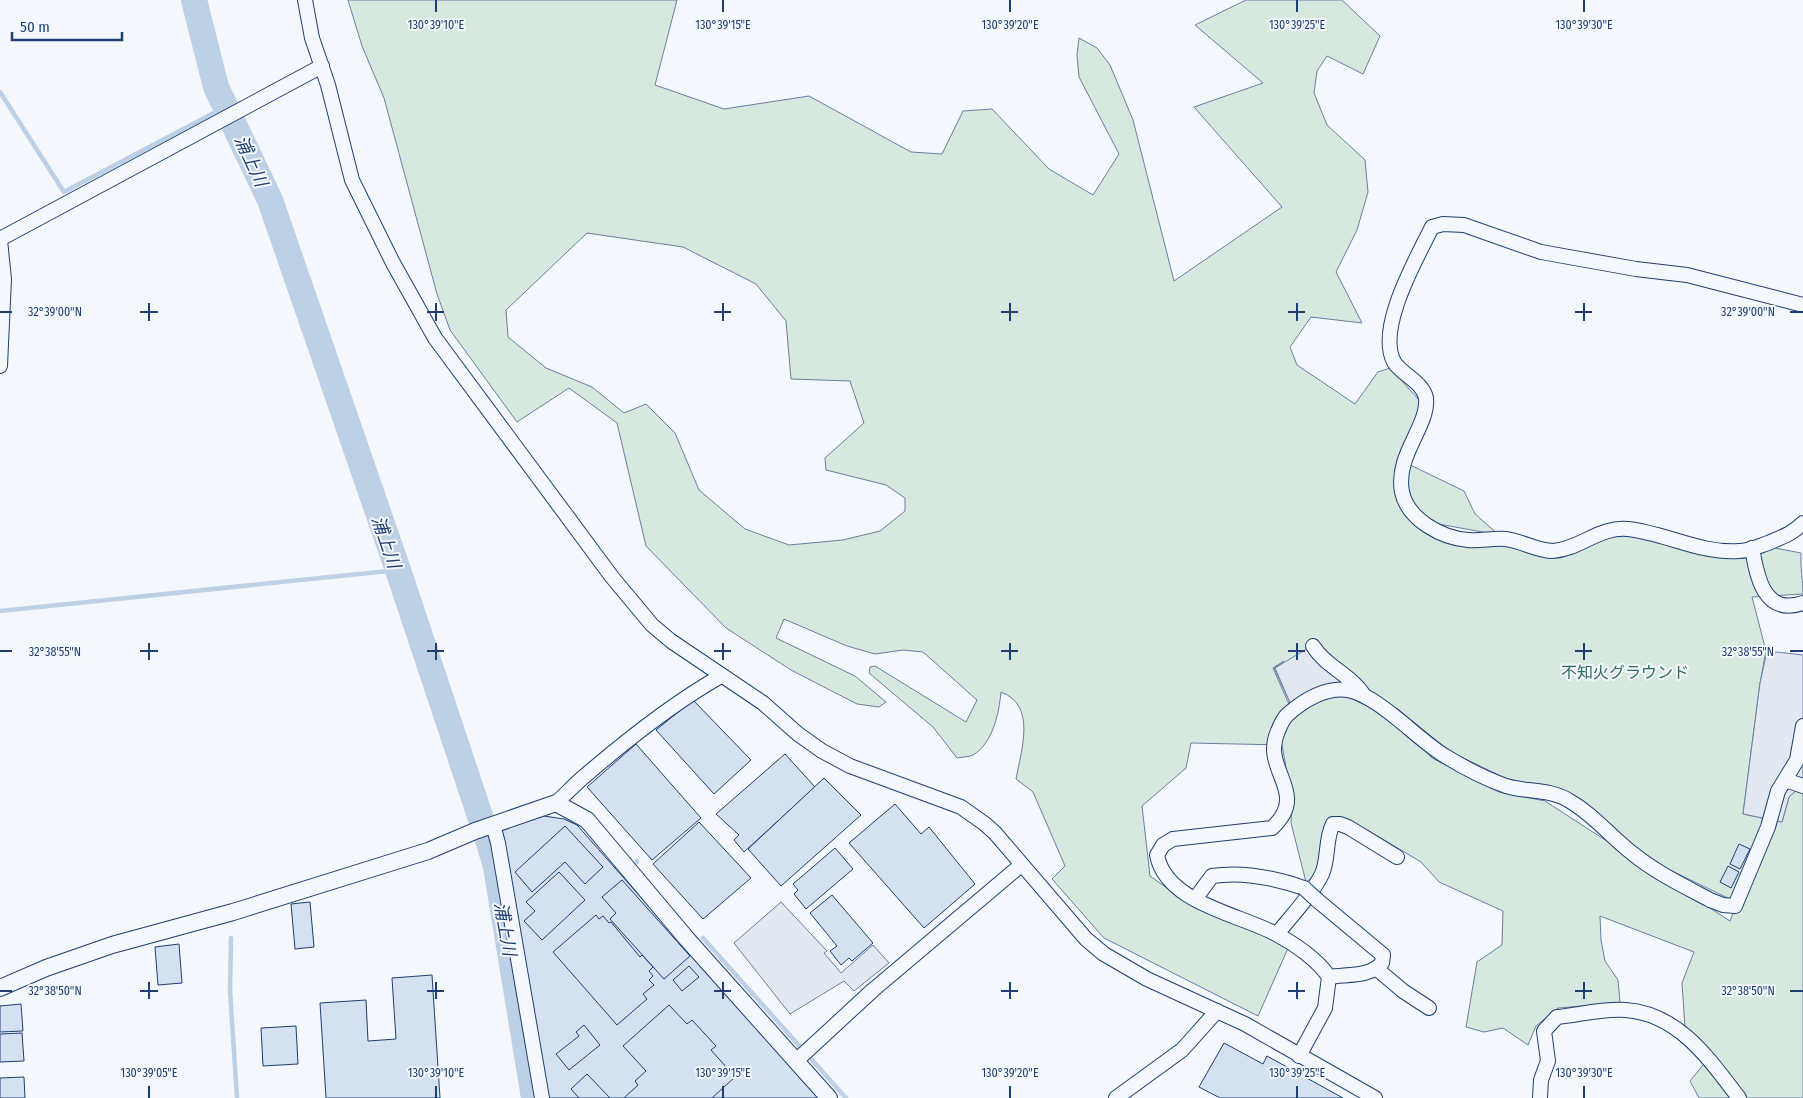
<svg xmlns="http://www.w3.org/2000/svg" width="1803" height="1098" viewBox="0 0 1803 1098" font-family="'Fira Sans Condensed','Noto Sans JP',sans-serif">
<style>
.green{fill:#d7e8df;stroke:#687fa3;fill-rule:evenodd}
.parking{fill:#e3e8f0;stroke:#687fa3}
.lines{fill:none;stroke-linecap:round;stroke-linejoin:round}
.stream{stroke:#bed0e5;stroke-width:4.5}
.river{stroke:#bed0e5;stroke-width:26}
.building{fill:#d5e0f0;stroke:#1d3f73}
.minor-casing{stroke:#1d3f73;stroke-width:16}
.tertiary-casing{stroke:#1d3f73;stroke-width:18}
.minor{stroke:#f4f7fb;stroke-width:14}
.tertiary{stroke:#f4f7fb;stroke-width:16}
.minor-bridge-casing{stroke:#1d3f73;stroke-width:16;stroke-linecap:butt}
.minor-bridge{stroke:#f4f7fb;stroke-width:14}
.ticks{fill:none;stroke:#1d3f73;stroke-width:2}
.labels{text-anchor:middle;stroke-width:4;stroke-linejoin:round;paint-order:stroke}
.park-label{font-size:16px;fill:#2c6c60;stroke:#f4f7fb}
.water-label{font-size:18px;font-style:italic;fill:#1d3f73;stroke:#f4f7fb}
.ticks-label{font-size:12px;text-anchor:middle;fill:#1d3f73;stroke:#f4f7fb;stroke-width:4;stroke-linejoin:round;paint-order:stroke}
</style>
<rect width="100%" height="100%" fill="#f4f7fb"/>
<path class="green" d="M 348,0 L 677,0 L 655,85 L 724,109 L 809,96 L 911,152 L 942,154 L 963,111 L 992,109 L 1049,169 L 1093,195 L 1119,154 L 1079,77 L 1077,55 L 1079,38 L 1097,48 L 1110,65 L 1133,120 L 1174,281 L 1282,207 L 1194,107 L 1263,83 L 1195,25 L 1246,0 L 1342,0 L 1380,36 L 1363,74 L 1327,56 L 1317,71 L 1314,93 L 1327,125 L 1365,160 L 1368,192 L 1357,230 L 1336,272 L 1362,323 L 1311,317 L 1290,347 L 1297,365 L 1355,404 L 1378,372 L 1390,368 L 1420,401 L 1420,406 L 1400,460 L 1464,491 L 1475,514 L 1499,535 L 1433,523 L 1419,514 L 1412,520 L 1426,532 L 1462,544 L 1507,544 L 1541,555 L 1560,554 L 1601,536 L 1625,533 L 1716,555 L 1744,558 L 1775,548 L 1801,553 C 1800,568 1803,579 1803,594 L 1752,597 L 1766,651 L 1760,683 L 1743,814 L 1782,822 L 1789,797 L 1803,784 L 1803,1098 L 1699,1098 L 1690,1081 L 1712,1054 L 1685,1028 L 1682,983 L 1694,952 L 1600,916 L 1601,940 L 1605,961 L 1618,980 L 1620,1003 L 1558,1008 L 1536,1026 L 1528,1045 L 1503,1028 L 1484,1032 L 1466,1027 L 1477,962 L 1502,945 L 1503,911 L 1439,882 L 1421,862 L 1369,831 L 1333,817 L 1329,821 C 1325,843 1327,868 1306,882 L 1291,823 L 1292,801 L 1282,745 L 1191,743 L 1186,768 L 1142,806 L 1150,876 L 1195,908 L 1289,946 L 1258,1016 L 1104,938 L 1052,879 L 1065,866 L 1033,792 L 1016,779 C 1021,751 1037,705 1001,692 C 999,713 993,743 973,755 C 969,757 962,757 957,758 L 933,727 L 869,673 L 870,667 L 875,666 L 966,722 L 977,700 L 923,652 L 903,650 L 875,654 L 847,646 L 784,619 L 776,638 L 855,676 L 886,702 L 879,707 L 857,704 L 791,670 L 726,628 L 646,546 L 617,423 L 569,388 L 517,422 L 450,330 L 437,294 L 384,98 L 362,46 ZM 587,233 L 683,247 L 756,284 L 786,321 L 791,379 L 850,381 L 864,423 L 825,458 L 826,470 L 886,485 L 905,498 L 905,511 L 880,531 L 843,540 L 789,545 L 745,529 L 699,490 L 675,433 L 646,404 L 624,413 L 592,387 L 546,368 L 508,337 L 506,310 ZM 1284,661 L 1274,668 L 1291,705 L 1327,688 L 1347,688 L 1372,697 L 1398,709 L 1449,751 L 1513,782 L 1550,789 L 1583,802 L 1639,855 L 1736,902 L 1739,898 L 1730,921 L 1545,801 L 1499,792 L 1432,758 L 1420,744 L 1369,707 L 1346,696 L 1326,696 L 1307,702 L 1295,711 L 1288,702 L 1273,668 Z"/>
<g class="parking">
<polygon points="1310,647 1350,684 1291,705 1275,668"/>
<polygon points="1767,651 1803,655 1803,784 1789,797 1782,822 1743,814 1760,683"/>
<polygon points="781,902 827,951 824,953 841,973 873,945 889,963 854,991 844,981 790,1014 734,943"/>
</g>
<g class="lines">
<g class="stream">
<polyline points="0,92 64,192 225,107"/>
<polyline points="0,611 398,570"/>
<polyline points="637,862 637,861"/>
<polyline points="231,938 230,990 237,1098"/>
<polyline points="703,938 846,1098"/>
</g>
<polyline class="river" points="194,0 216,87 270,200 398,570 490,846 496,867 534,1098"/>
</g>
<g class="building">
<polygon points="693,700 751,760 714,794 656,730"/>
<polygon points="636,744 701,818 652,860 587,787"/>
<polygon points="785,754 815,787 744,852 734,840 739,835 716,814"/>
<polygon points="824,778 861,815 781,886 748,849"/>
<polygon points="895,804 921,834 929,827 975,884 924,928 849,843"/>
<polygon points="544,816 564,819 577,825 818,1098 549,1098 500,830"/>
<polygon points="699,822 751,878 703,919 653,864"/>
<polygon points="565,826 603,867 585,884 565,862 532,892 515,872"/>
<polygon points="1739,844 1750,849 1740,869 1730,864"/>
<polygon points="835,848 853,869 806,909 794,894 798,890 793,884"/>
<polygon points="1728,866 1739,872 1731,888 1720,882"/>
<polygon points="559,872 585,900 542,940 524,921 535,911 526,902"/>
<polygon points="622,880 690,956 664,979 610,919 616,913 602,897"/>
<polygon points="832,895 873,943 852,961 849,958 841,965 830,951 837,946 810,913"/>
<polygon points="310,902 314,947 295,949 291,904"/>
<polygon points="596,915 599,919 603,916 609,923 611,922 640,957 642,955 653,967 649,971 653,976 649,980 654,985 643,994 647,999 617,1025 553,952"/>
<polygon points="179,944 182,983 158,985 155,947"/>
<polygon points="689,966 699,977 682,991 673,980"/>
<polygon points="432,975 440,1098 326,1098 320,1003 366,1000 368,1041 396,1039 392,978"/>
<polygon points="21,1004 23,1031 0,1032 0,1006"/>
<polygon points="669,1005 687,1024 692,1020 716,1046 711,1050 735,1077 712,1098 624,1098 638,1085 635,1081 646,1071 623,1046"/>
<polygon points="584,1025 600,1045 569,1070 556,1054 579,1036 576,1032"/>
<polygon points="296,1026 298,1064 263,1066 261,1028"/>
<polygon points="22,1033 24,1061 0,1062 0,1034"/>
<polygon points="1224,1043 1263,1064 1267,1056 1343,1098 1220,1098 1199,1087"/>
<polygon points="587,1074 610,1098 579,1098 571,1089"/>
<polygon points="24,1077 25,1098 0,1098 0,1078"/>
</g>
<g class="lines">
<defs>
<g id="minor">
<polyline points="305,0 312,38 328,85 352,180 393,263 435,338 612,577 652,625 671,641 763,703 798,734 822,751 850,766 961,807 985,824 995,833 1086,939 1104,954 1147,979 1245,1024 1375,1098"/>
<polyline points="0,239 322,66"/>
<polyline points="0,240 4,279 0,366"/>
<path d="M 1803,305 L 1687,275 L 1636,269 L 1541,252 L 1464,225 L 1443,224 L 1432,227 C 1417,258 1376,328 1394,362 C 1402,375 1423,382 1426,398 C 1429,426 1395,455 1402,492 C 1408,520 1442,538 1468,540 C 1481,541 1493,538 1506,539 C 1522,541 1537,551 1553,551 C 1580,549 1600,526 1628,529 C 1665,533 1701,554 1739,551 C 1749,551 1759,546 1768,543 C 1782,537 1792,534 1803,523"/>
<path d="M 1752,548 C 1757,577 1764,616 1803,603"/>
<path d="M 1313,646 C 1325,666 1351,675 1364,695"/>
<polyline points="1785,780 1803,786"/>
<path d="M 556,803 C 567,793 576,783 587,774 C 628,739 673,703 721,676"/>
<polyline points="493,825 498,843 542,1098"/>
<path d="M 1195,899 L 1212,876 C 1243,871 1275,878 1304,888"/>
<path d="M 1317,900 L 1383,955 L 1382,963 C 1370,977 1347,974 1329,977"/>
<path d="M 1277,934 C 1292,915 1311,896 1322,874 C 1329,858 1325,839 1333,824 L 1340,824 L 1348,827 L 1397,857"/>
<polyline points="1377,969 1403,991 1429,1008"/>
<path d="M 1299,1056 L 1325,1008 L 1329,977 C 1318,960 1295,944 1276,934 C 1239,914 1166,903 1157,855 L 1163,845 L 1173,839 L 1272,828 C 1311,792 1260,770 1278,731 C 1280,726 1283,719 1287,715 C 1304,700 1325,687 1348,690 C 1378,695 1419,741 1445,756 C 1463,767 1486,779 1506,786 C 1526,792 1550,789 1568,800 C 1593,814 1610,836 1632,853 C 1655,872 1684,886 1710,900 L 1723,905 L 1735,906 L 1768,827 L 1778,791 L 1797,760 L 1803,726"/>
<polyline points="796,1061 873,990 1021,865"/>
<polyline points="1116,1098 1182,1050 1217,1011"/>
<path d="M 1540,1098 L 1541,1080 L 1548,1061 L 1544,1031 L 1557,1017 C 1578,1015 1605,1008 1626,1010 C 1679,1014 1709,1059 1739,1098"/>
</g>
<polyline id="tertiary" points="0,988 46,968 112,945 233,912 428,851 475,831 556,803 587,820 687,939 829,1098"/>
</defs>
<use href="#minor" class="minor-casing"/>
<use href="#tertiary" class="tertiary-casing"/>
<use href="#minor" class="minor"/>
<use href="#tertiary" class="tertiary"/>
<defs>
<polyline id="minor-bridge" points="1304,888 1317,900"/>
</defs>
<use href="#minor-bridge" class="minor-bridge-casing"/>
<use href="#minor-bridge" class="minor-bridge"/>
</g>
<path class="ticks" d="M 436,0 L 436,12M 723,0 L 723,12M 1010,0 L 1010,12M 1297,0 L 1297,12M 1584,0 L 1584,12M 149,303 L 149,321M 436,303 L 436,321M 723,303 L 723,321M 1010,303 L 1010,321M 1297,303 L 1297,321M 1584,303 L 1584,321M 0,312 L 12,312M 140,312 L 158,312M 427,312 L 444,312M 714,312 L 731,312M 1001,312 L 1018,312M 1288,312 L 1305,312M 1575,312 L 1592,312M 1790,312 L 1803,312M 149,643 L 149,660M 436,643 L 436,660M 723,643 L 723,660M 1010,643 L 1010,660M 1297,643 L 1297,660M 1584,643 L 1584,660M 0,651 L 12,651M 140,651 L 158,651M 427,651 L 444,651M 714,651 L 731,651M 1001,651 L 1018,651M 1288,651 L 1305,651M 1575,651 L 1592,651M 1790,651 L 1803,651M 149,982 L 149,999M 436,982 L 436,999M 723,982 L 723,999M 1010,982 L 1010,999M 1297,982 L 1297,999M 1584,982 L 1584,999M 0,991 L 12,991M 140,991 L 158,991M 427,991 L 444,991M 714,991 L 731,991M 1001,991 L 1018,991M 1288,991 L 1305,991M 1575,991 L 1592,991M 1790,991 L 1803,991M 149,1086 L 149,1098M 436,1086 L 436,1098M 723,1086 L 723,1098M 1010,1086 L 1010,1098M 1297,1086 L 1297,1098M 1584,1086 L 1584,1098"/>
<g class="labels">
<g class="park-label">
<text x="1625" y="678">不知火グラウンド</text>
</g>
<g class="water-label">
<text transform="translate(251 161) rotate(65)" y="6">浦上川</text>
<text transform="translate(386 542) rotate(71)" y="6">浦上川</text>
<text transform="translate(505 929) rotate(80)" y="6">浦上川</text>
</g>
</g>
<g class="ticks-label">
<text x="436" y="29">130°39'10"E</text>
<text x="723" y="29">130°39'15"E</text>
<text x="1010" y="29">130°39'20"E</text>
<text x="1297" y="29">130°39'25"E</text>
<text x="1584" y="29">130°39'30"E</text>
<text x="55" y="316">32°39'00"N</text>
<text x="1748" y="316">32°39'00"N</text>
<text x="55" y="656">32°38'55"N</text>
<text x="1748" y="656">32°38'55"N</text>
<text x="55" y="995">32°38'50"N</text>
<text x="1748" y="995">32°38'50"N</text>
<text x="149" y="1077">130°39'05"E</text>
<text x="436" y="1077">130°39'10"E</text>
<text x="723" y="1077">130°39'15"E</text>
<text x="1010" y="1077">130°39'20"E</text>
<text x="1297" y="1077">130°39'25"E</text>
<text x="1584" y="1077">130°39'30"E</text>
</g>
<path d="M12 32v8h110v-8" fill="none" stroke="#1d3f73" stroke-width="2.5"/>
<text x="20" y="32" font-size="15" fill="#1d3f73" stroke="#f4f7fb" stroke-width="4" paint-order="stroke">50 m</text>
</svg>
